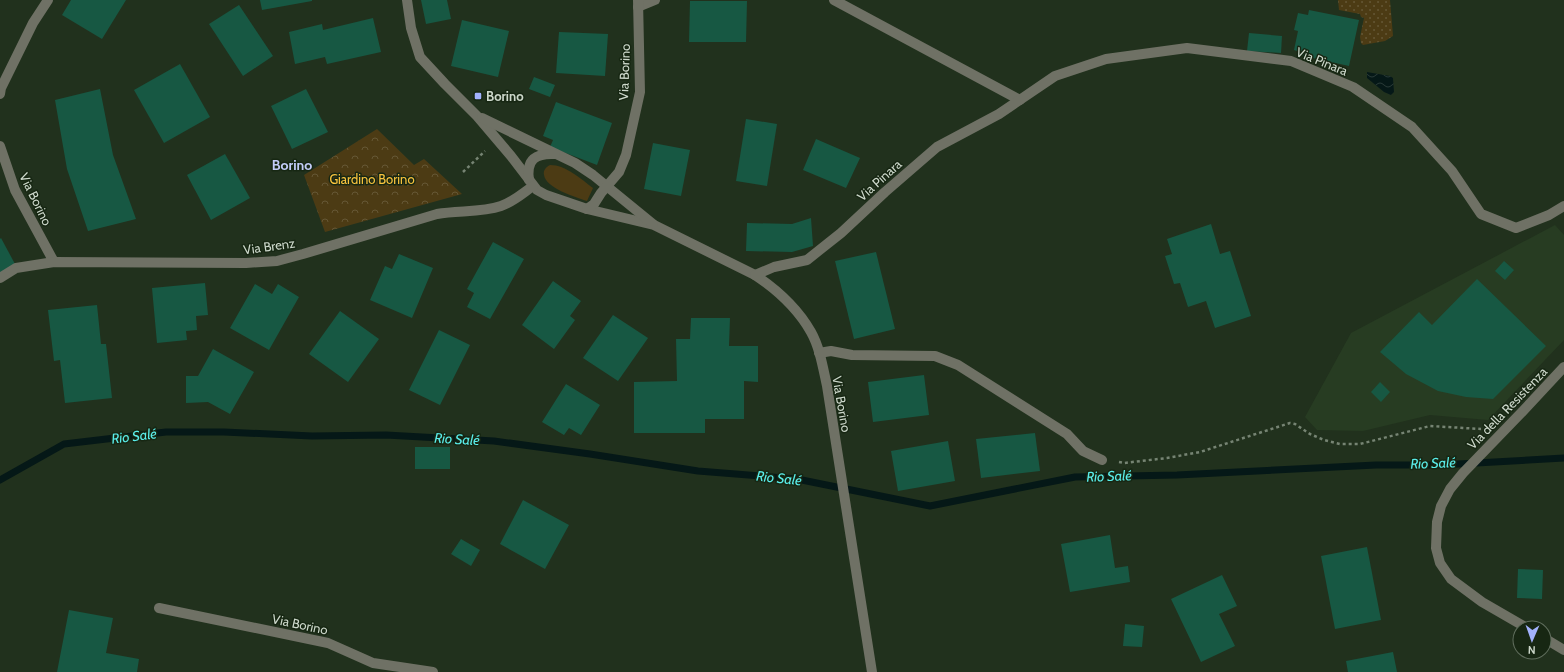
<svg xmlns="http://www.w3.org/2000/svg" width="1564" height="672" viewBox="0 0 1564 672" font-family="Cabin,sans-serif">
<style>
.built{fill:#273c22}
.grass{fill:#4c3b14}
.park{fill:url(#park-crowns)}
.garden{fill:url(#garden-dots)}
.water{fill:url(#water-waves)}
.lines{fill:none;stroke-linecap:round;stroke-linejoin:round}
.stream{stroke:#051817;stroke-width:7}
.building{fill:#175843}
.path{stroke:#768473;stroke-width:2.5;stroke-dasharray:3 3;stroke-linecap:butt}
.minor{stroke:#6f7165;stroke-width:10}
.poi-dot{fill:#a2b2fd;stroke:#172713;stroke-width:1.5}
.labels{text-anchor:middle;stroke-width:3;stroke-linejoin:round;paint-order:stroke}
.street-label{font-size:13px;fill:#cdd8cb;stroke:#172713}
.poi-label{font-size:13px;font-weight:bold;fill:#cdd8cb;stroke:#172713;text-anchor:start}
.park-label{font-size:13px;fill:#fac43e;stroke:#172713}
.neighbourhood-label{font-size:14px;font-weight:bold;fill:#c2ccf7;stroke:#172713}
.water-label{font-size:14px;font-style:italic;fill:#5aedea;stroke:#172713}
</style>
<defs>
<pattern id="park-crowns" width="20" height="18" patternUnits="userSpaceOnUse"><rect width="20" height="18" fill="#4c3b14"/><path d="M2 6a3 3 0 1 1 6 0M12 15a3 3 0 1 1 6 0" fill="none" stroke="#655735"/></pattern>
<pattern id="garden-dots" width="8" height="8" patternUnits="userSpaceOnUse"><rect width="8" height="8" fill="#4c3b14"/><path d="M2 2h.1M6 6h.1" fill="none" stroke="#655735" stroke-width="1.8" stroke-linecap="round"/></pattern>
<pattern id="water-waves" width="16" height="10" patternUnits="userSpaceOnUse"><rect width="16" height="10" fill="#051817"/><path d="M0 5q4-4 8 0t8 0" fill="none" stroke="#283937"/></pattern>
</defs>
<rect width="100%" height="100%" fill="#21311d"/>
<polygon class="built" points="1555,225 1564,235 1564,340 1488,420 1430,415 1363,431 1317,430 1305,417 1351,333"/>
<path class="grass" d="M 550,165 C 566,165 581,179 593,188 L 587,201 C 575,197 546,188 544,175 C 543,170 546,167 550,165 Z"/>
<polygon class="park" points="377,129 414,165 424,159 462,194 325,232 304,175"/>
<polygon class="garden" points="1338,0 1390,0 1393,36 1385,41 1363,45 1361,43 1360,37 1364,18 1361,17 1360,14 1339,10"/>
<polygon class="water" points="1367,72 1390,76 1393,78 1394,92 1391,95 1384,92 1367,78"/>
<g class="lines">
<polyline class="stream" points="0,480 64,444 166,432 224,432 312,436 386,435 494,441 590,454 698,471 797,479 930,506 1075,477 1177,475 1376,465 1440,465 1564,458"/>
</g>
<g class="building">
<polygon points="71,0 126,0 102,39 62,15"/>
<polygon points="260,0 312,0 312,1 262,10"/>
<polygon points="421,0 447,0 451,19 426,24"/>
<polygon points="690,1 747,1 746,42 689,42"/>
<polygon points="239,5 273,56 243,76 209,24"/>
<polygon points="1309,10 1359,20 1349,66 1299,55 1300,52 1294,50 1298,31 1294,30 1298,13 1308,15"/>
<polygon points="373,18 381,52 327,64 325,57 295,64 289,32 322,24 323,30"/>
<polygon points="462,20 509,31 498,77 451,66"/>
<polygon points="559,32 608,34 605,76 556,73"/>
<polygon points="1249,33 1282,36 1281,53 1247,51"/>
<polygon points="180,64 210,117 164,143 134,90"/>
<polygon points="534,77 555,85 550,97 529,89"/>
<polygon points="100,89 113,155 136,219 88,231 67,169 55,100"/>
<polygon points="306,89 328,132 292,149 271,106"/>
<polygon points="556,102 612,123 597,165 550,147 553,140 543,136"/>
<polygon points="746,119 777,124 767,186 736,181"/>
<polygon points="816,139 860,158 846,188 803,170"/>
<polygon points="653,143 690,150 681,196 644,189"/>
<polygon points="225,154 250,198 211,220 187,175"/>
<polygon points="811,218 813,246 792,252 746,251 747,223 792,224"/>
<polygon points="1211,224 1220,254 1230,251 1251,316 1215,328 1206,301 1188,307 1180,283 1174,284 1165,256 1172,254 1167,239"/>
<polygon points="1,238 15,264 0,273 0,239"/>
<polygon points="493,242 524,259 490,319 467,307 474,293 467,289"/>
<polygon points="876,252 895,329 854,339 835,261"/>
<polygon points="399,254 433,268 412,318 370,300 385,266 392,269"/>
<polygon points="1504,261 1514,270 1505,280 1495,271"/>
<polygon points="1477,279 1546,346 1493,399 1466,397 1438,391 1406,374 1380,352 1419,312 1432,325"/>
<polygon points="553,281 581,301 570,316 575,320 554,349 522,325"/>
<polygon points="205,283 208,315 196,316 197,330 186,331 187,340 157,343 152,288"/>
<polygon points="255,284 272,294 278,284 299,297 269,350 230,328"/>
<polygon points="97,305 101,344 106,344 112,398 65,403 60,360 54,361 48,310"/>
<polygon points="340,311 379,339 348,382 309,354"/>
<polygon points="613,315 648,338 618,381 583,358"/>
<polygon points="691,318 730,318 729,346 758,346 758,382 744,381 744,419 705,419 705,433 634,433 634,382 677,381 676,339 690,339"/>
<polygon points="439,330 470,345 440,405 409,390"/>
<polygon points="213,349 254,372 230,414 208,402 186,403 186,376 198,376"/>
<polygon points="924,375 929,415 873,422 868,382"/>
<polygon points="1380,382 1390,392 1381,402 1371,392"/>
<polygon points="566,384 600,405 581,435 569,428 564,435 542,422"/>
<polygon points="1035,433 1040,471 981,478 976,439"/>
<polygon points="948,441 955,481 898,491 891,451"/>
<rect x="415" y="447" width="35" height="22"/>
<polygon points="523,500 569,525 545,569 500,544"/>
<polygon points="1110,535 1115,568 1128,566 1130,582 1070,592 1061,544"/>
<polygon points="461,539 480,550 471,566 451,554"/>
<polygon points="1367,547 1381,620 1335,629 1321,556"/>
<polygon points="1518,569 1543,570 1542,599 1517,598"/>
<polygon points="1222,575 1237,606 1219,614 1235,646 1201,662 1171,599"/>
<polygon points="69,610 113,618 106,653 139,659 137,672 57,672"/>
<polygon points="1125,624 1144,626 1142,647 1123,646"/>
<polygon points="1393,652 1397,672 1348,672 1346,661"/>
</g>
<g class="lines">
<g class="path">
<polyline points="463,172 485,151"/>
<polyline points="1119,462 1124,463 1167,458 1200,452 1290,423 1295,424 1310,434 1324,440 1340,444 1360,444 1430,426 1481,429"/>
</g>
<g class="minor">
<path d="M 407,0 L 411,28 L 420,57 L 445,84 L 477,116 L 511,156 L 537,190 L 546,195 L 587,209 L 654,225 L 755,275 C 776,289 798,309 811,332 C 820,348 823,368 827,386 L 872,672"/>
<polyline points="834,0 1020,100"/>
<polyline points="638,7 655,0"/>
<polyline points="0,94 1,88 33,23 48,0"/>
<polyline points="482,118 575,163 593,175 653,224"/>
<polyline points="0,146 15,190 54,262"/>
<path d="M 529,180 C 526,159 536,153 555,154"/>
<polyline points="587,209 594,204 601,193 619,172 626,155 640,92 638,0"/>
<polyline points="755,275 774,267 807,260 841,233 885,192 937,147 999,114 1055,76 1106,59 1187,48 1291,61 1353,87 1412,127 1452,171 1481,214 1516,228 1549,215 1564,206"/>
<path d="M 0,278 L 16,268 L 54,262 L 246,263 L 277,261 L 303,254 L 437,214 C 458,210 481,213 501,206 C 513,202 523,193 533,186"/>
<polyline points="819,353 831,351 852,355 935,356 958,365 1067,434 1083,451 1102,460"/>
<polyline points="159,608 328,643 373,663 433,672"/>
<polyline points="1527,628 1482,602 1451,579 1440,563 1436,548 1437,522 1441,506 1450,489 1463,473 1523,411 1564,367"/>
<polyline points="1544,638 1564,650"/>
</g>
</g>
<rect class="poi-dot" x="474" y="92" width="8" height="8" rx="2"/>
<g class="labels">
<g class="street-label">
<text transform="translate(1322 61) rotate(22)" y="5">Via Pinara</text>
<text transform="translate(624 72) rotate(-88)" y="5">Via Borino</text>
<text transform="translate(879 180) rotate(-42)" y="5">Via Pinara</text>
<text transform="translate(36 199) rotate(64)" y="5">Via Borino</text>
<text transform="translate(269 246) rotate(-8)" y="5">Via Brenz</text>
<text transform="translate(842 404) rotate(80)" y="5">Via Borino</text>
<text transform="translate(1507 408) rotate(-46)" y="5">Via della Resistenza</text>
<text transform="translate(300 624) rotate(12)" y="5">Via Borino</text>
</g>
<g class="poi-label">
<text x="486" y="101">Borino</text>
</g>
<g class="park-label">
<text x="372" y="184">Giardino Borino</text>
</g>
<g class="neighbourhood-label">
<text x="292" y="170">Borino</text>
</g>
<g class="water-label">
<text transform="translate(134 436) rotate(-7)" y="5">Rio Salé</text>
<text transform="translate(457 439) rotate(3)" y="5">Rio Salé</text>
<text transform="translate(1433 463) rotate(-2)" y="5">Rio Salé</text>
<text transform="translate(1109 476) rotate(-2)" y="5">Rio Salé</text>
<text transform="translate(779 478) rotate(6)" y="5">Rio Salé</text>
</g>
</g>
<g transform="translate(1532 640) rotate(182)"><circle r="19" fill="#172713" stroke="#606e5d"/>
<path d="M0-3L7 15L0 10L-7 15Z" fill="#a2b2fd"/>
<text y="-6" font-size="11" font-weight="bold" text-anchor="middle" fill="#cdd8cb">N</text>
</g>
</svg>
